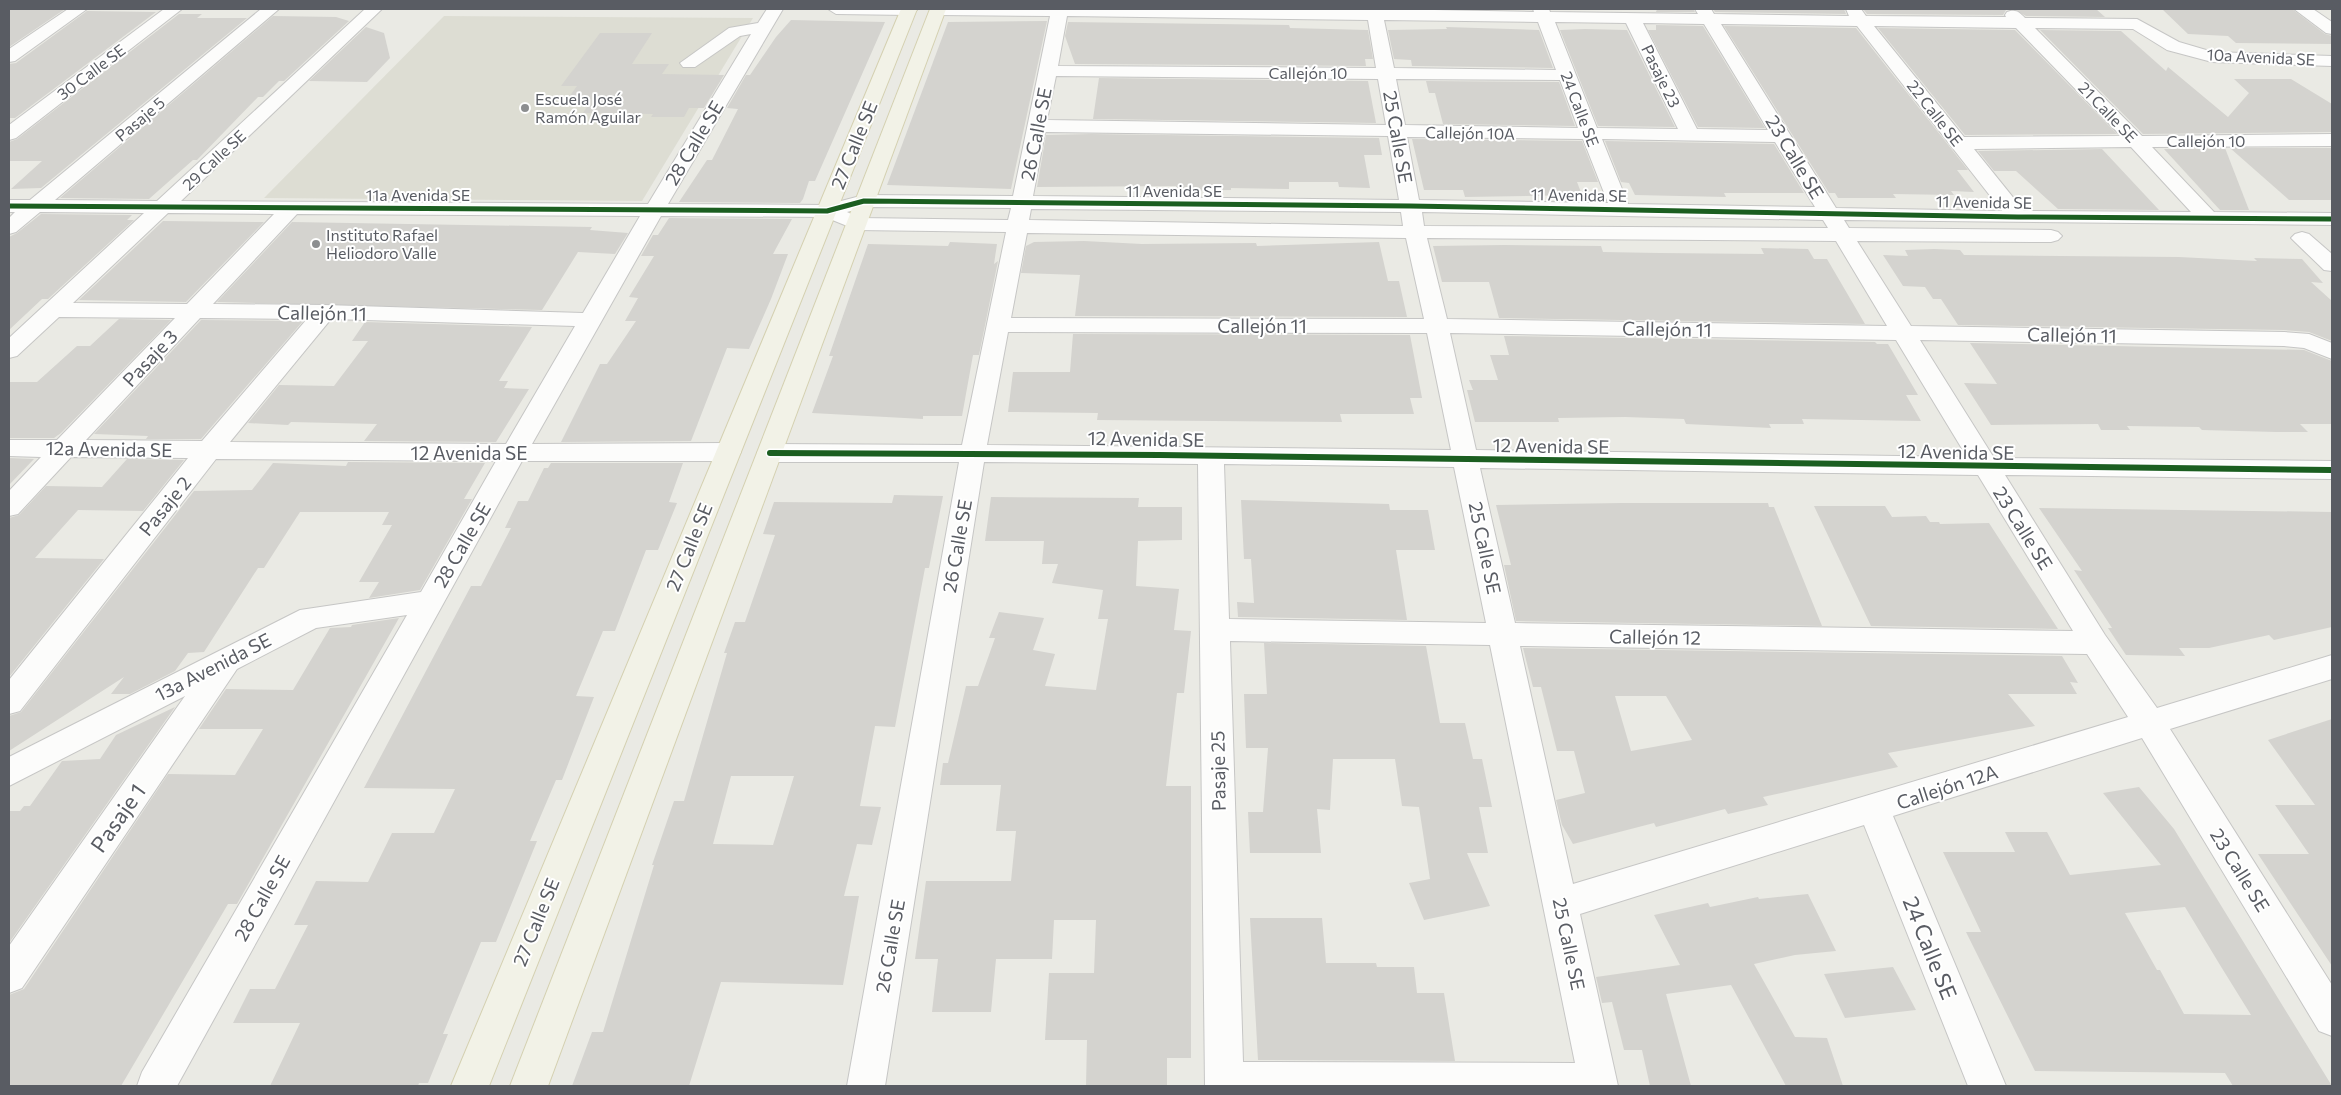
<svg xmlns="http://www.w3.org/2000/svg" width="2341" height="1095" viewBox="0 0 2341 1095" font-family="Commissioner,sans-serif">
<style>
.education{fill:#ddddd3}
.building{fill:#d4d3cf;fill-rule:evenodd}
.lines{fill:none;stroke-linecap:round;stroke-linejoin:round}
.minor-casing{stroke:#c6c6c5;stroke-width:2}
.major-casing{stroke:#d4d0b0;stroke-width:2}
.minor{fill:#fcfcfb;fill-rule:evenodd}
.major{fill:#f2f2e7;fill-rule:evenodd}
.cycleway-far1-casing{stroke:#fff;stroke-width:8}
.cycleway-casing{stroke:#fff;stroke-width:9}
.cycleway-far1{stroke:#1b5e20;stroke-width:5}
.cycleway{stroke:#1b5e20;stroke-width:6}
.poi-dot{fill:#8c8e90;stroke:#fff;stroke-width:2}
.labels{text-anchor:middle;stroke-width:4;stroke-linejoin:round;paint-order:stroke}
.far-street-label{font-size:16px;fill:#595c63;stroke:#fff}
.far-poi-label{font-size:16px;fill:#595c63;stroke:#fff;text-anchor:start}
.street-label{font-size:19px;fill:#595c63;stroke:#fff}
.near-street-label{font-size:22px;fill:#595c63;stroke:#fff}
</style>
<rect width="100%" height="100%" fill="#eaeae4"/>
<polygon class="education" points="444,16 753,18 642,201 264,198"/>
<g class="building">
<polygon points="9,9 65,9 9,47"/>
<polygon points="1657,9 1693,9 1695,12 1656,12"/>
<polygon points="1713,9 1844,9 1846,14 1715,12"/>
<polygon points="1863,9 2096,9 2105,17 2026,16 2013,9 2006,10 2003,15 1867,14"/>
<polygon points="2162,9 2292,9 2325,34 2332,36 2332,44 2236,43 2228,36 2188,34"/>
<polygon points="87,11 156,12 15,118 9,118 9,64 16,63"/>
<polygon points="179,14 202,14 197,18 247,18 41,188 11,189 42,161 9,161 9,142 17,139"/>
<polygon points="273,16 336,17 349,21 284,81 279,81 263,97 258,97 197,160 193,160 149,199 60,198"/>
<polygon points="791,20 885,22 815,181 809,181 803,199 800,203 679,202 707,160 712,160 738,109 727,108 746,75 750,75 776,37"/>
<polygon points="1047,21 1011,189 887,185 948,22"/>
<polygon points="1068,22 1289,25 1290,28 1368,30 1373,59 1365,59 1366,66 1075,64 1065,36"/>
<polygon points="1656,25 1703,26 1765,128 1698,127 1648,30 1656,30"/>
<polygon points="1724,26 1856,28 1968,170 1957,170 1974,192 1951,191 1954,195 1893,194 1896,198 1838,198 1835,193 1829,193"/>
<polygon points="366,27 384,33 390,58 367,82 309,81"/>
<polygon points="1446,27 1539,30 1553,68 1412,66 1411,60 1394,59 1388,30 1447,29"/>
<polygon points="1878,28 2015,30 2117,134 1965,135"/>
<polygon points="1585,29 1627,30 1675,127 1598,126 1560,30"/>
<polygon points="2040,30 2121,31 2166,71 2168,67 2228,117 2249,93 2234,79 2291,79 2332,104 2332,132 2143,134"/>
<polygon points="600,33 652,33 632,64 669,64 662,74 724,75 704,108 689,108 684,117 651,117 653,114 583,113 589,104 564,104 577,86 561,86"/>
<polygon points="1099,78 1368,81 1376,123 1093,119"/>
<polygon points="1426,81 1559,82 1575,126 1443,124 1435,93 1429,93"/>
<polygon points="1091,134 1379,138 1382,155 1364,155 1370,188 1339,187 1338,182 1289,182 1289,189 1231,188 1231,190 1177,191 1176,186 1037,187 1046,135"/>
<polygon points="1412,139 1582,141 1598,182 1577,182 1582,195 1465,197 1463,190 1424,190"/>
<polygon points="1605,141 1774,144 1804,193 1724,193 1726,197 1635,195 1629,183 1621,182"/>
<polygon points="2225,148 2249,210 2220,210 2164,149"/>
<polygon points="2230,148 2332,148 2332,200 2289,200"/>
<polygon points="2102,149 2159,210 2058,209 2016,171 1994,171 1978,151"/>
<polygon points="41,214 132,215 127,220 134,220 48,299 42,299 9,330 9,237 17,233"/>
<polygon points="669,218 792,219 773,254 788,254 771,299 749,349 727,348 691,441 561,442 600,364 607,364 636,321 625,321 638,298 629,297 654,256 641,256 653,235 658,235"/>
<polygon points="163,221 264,222 186,302 79,300"/>
<polygon points="292,222 592,227 590,230 628,233 615,254 578,252 542,310 217,302"/>
<polygon points="1084,241 1142,244 1256,243 1257,246 1379,242 1388,281 1399,281 1407,317 1075,316 1080,275 1021,273 1026,246 1034,242"/>
<polygon points="950,242 997,244 994,264 998,261 979,355 973,355 962,416 923,416 923,419 812,413 833,356 829,356 868,244 948,246"/>
<polygon points="1504,245 1601,246 1603,252 1659,253 1764,254 1761,248 1808,249 1814,259 1827,259 1865,324 1499,318 1489,282 1442,282 1433,246"/>
<polygon points="1934,249 1960,250 1964,255 2179,257 2257,261 2254,258 2302,259 2323,283 2311,282 2332,301 2332,341 2309,332 2284,330 1958,325 1941,299 1933,299 1925,287 1903,286 1883,255 1908,256 1905,250"/>
<polygon points="119,319 171,320 61,433 54,438 9,438 9,382 37,382 77,346 90,346"/>
<polygon points="201,320 303,321 201,439 146,439 148,436 94,434"/>
<polygon points="365,322 532,327 499,381 508,381 504,388 529,389 496,442 364,441 377,424 291,422 288,425 248,423 279,385 334,386 368,341 352,341"/>
<polygon points="1073,334 1410,335 1422,398 1410,398 1414,414 1340,414 1342,422 1097,420 1098,413 1008,412 1013,372 1070,372"/>
<polygon points="1504,336 1875,342 1877,344 1888,344 1918,395 1906,395 1921,421 1802,419 1804,424 1769,424 1771,428 1686,424 1684,419 1625,417 1558,418 1559,422 1475,422 1467,390 1473,390 1469,380 1498,380 1490,355 1509,355"/>
<polygon points="1970,343 2304,350 2332,361 2332,424 2300,424 2308,432 2276,432 2202,430 2199,427 2127,426 2130,430 2101,430 2098,424 1991,425 1964,383 1997,384"/>
<polygon points="9,458 34,459 9,485"/>
<polygon points="127,459 184,460 143,511 78,510 35,558 104,559 9,677 9,518 19,515 46,486 102,487"/>
<polygon points="348,462 485,463 464,499 472,499 420,590 369,598 379,582 359,582 392,525 382,525 389,512 300,512 264,568 258,568 204,652 188,653 175,671 130,694 111,694 124,677 9,751 9,716 21,712 194,491 252,490 273,463 346,466"/>
<polygon points="551,463 683,463 669,502 677,503 658,550 646,550 615,631 603,631 576,696 594,697 562,780 556,780 530,841 537,841 496,942 481,942 443,1034 448,1034 428,1083 419,1083 418,1086 270,1086 300,1023 233,1023 250,989 275,989 308,925 294,925 316,881 368,882 392,833 434,833 455,789 364,788 471,586 481,586 511,528 505,528 518,501 528,501 544,468 548,468"/>
<path d="M 894,495 L 943,496 L 929,568 L 925,568 L 895,727 L 875,726 L 860,806 L 881,807 L 872,845 L 857,844 L 844,896 L 859,896 L 843,985 L 721,982 L 689,1086 L 572,1086 L 592,1032 L 603,1032 L 654,865 L 652,865 L 674,801 L 684,801 L 727,653 L 724,653 L 735,622 L 745,622 L 775,535 L 763,534 L 774,502 L 892,503 ZM 731,776 L 794,776 L 773,845 L 713,844 Z"/>
<polygon points="991,497 1139,498 1138,507 1182,507 1182,540 1138,541 1136,586 1179,589 1174,630 1191,631 1184,693 1177,693 1166,786 1191,786 1191,1058 1167,1058 1167,1086 1086,1086 1087,1040 1045,1040 1049,973 1094,973 1096,920 1054,920 1052,959 996,959 991,1012 932,1012 938,959 915,959 926,881 1011,881 1016,831 996,831 1001,785 940,785 943,763 948,763 966,686 978,686 995,638 989,638 999,612 1044,618 1033,650 1055,654 1045,686 1096,690 1108,619 1098,619 1103,590 1052,583 1058,564 1042,564 1044,541 985,541"/>
<polygon points="1241,500 1389,504 1390,510 1428,510 1435,550 1396,550 1407,620 1238,617 1237,602 1254,603 1251,559 1244,559"/>
<polygon points="1622,503 1768,503 1769,507 1774,507 1822,626 1516,621 1504,565 1511,565 1496,505"/>
<polygon points="1814,506 1885,506 1892,517 1926,516 1930,522 1939,522 1940,524 1989,523 2058,629 1871,626"/>
<polygon points="2039,508 2332,512 2332,627 2274,640 2269,635 2209,648 2179,648 2185,656 2126,655 2108,628 2112,628 2074,570 2082,571"/>
<polygon points="399,618 237,904 228,904 121,1086 9,1086 9,995 24,989 168,774 235,775 263,729 199,729 226,689 293,690 330,628 351,627 352,625"/>
<polygon points="1264,643 1426,646 1440,723 1465,723 1473,759 1482,759 1492,807 1479,807 1488,853 1467,853 1490,906 1424,920 1409,883 1430,879 1419,807 1402,806 1395,759 1333,759 1330,810 1317,809 1321,853 1250,853 1248,812 1263,812 1268,748 1246,748 1244,694 1267,694"/>
<path d="M 1523,648 L 2062,656 L 2078,683 L 2070,682 L 2077,694 L 2008,694 L 2035,726 L 1888,753 L 1898,767 L 1763,797 L 1768,805 L 1728,814 L 1725,809 L 1656,827 L 1654,823 L 1573,844 L 1562,825 L 1556,800 L 1585,793 L 1574,751 L 1557,751 L 1541,687 L 1533,687 ZM 1615,696 L 1666,696 L 1692,740 L 1631,751 Z"/>
<polygon points="175,707 9,943 9,811 20,811 24,806 30,806 62,761 100,759 116,735"/>
<polygon points="2332,719 2332,966 2258,854 2309,854 2275,805 2315,805 2268,740"/>
<path d="M 2139,787 L 2174,829 L 2332,1086 L 2233,1086 L 2225,1073 L 2035,1071 L 1966,932 L 1981,932 L 1943,852 L 2015,852 L 2005,832 L 2047,832 L 2070,875 L 2161,865 L 2103,793 ZM 2185,907 L 2220,965 L 2251,1015 L 2184,1014 L 2160,970 L 2157,970 L 2125,913 Z"/>
<polygon points="1808,894 1836,951 1795,955 1754,964 1795,1037 1827,1038 1843,1086 1786,1086 1731,985 1666,994 1691,1086 1650,1086 1642,1050 1624,1050 1612,1002 1602,1003 1596,977 1680,965 1654,915 1708,903 1710,907 1758,897 1759,899"/>
<polygon points="1250,918 1322,918 1326,963 1376,963 1377,967 1414,967 1417,993 1444,993 1455,1061 1258,1060"/>
<polygon points="1893,967 1916,1010 1845,1018 1824,974"/>
</g>
<g class="lines">
<defs>
<g id="minor">
<polygon points="68,9 87,9 15,61 9,62 9,49"/>
<polygon points="164,9 182,9 16,138 9,140 9,125"/>
<path d="M 261,9 L 279,9 L 55,200 L 157,201 L 365,9 L 382,9 L 181,201 L 648,204 L 751,34 L 740,36 L 695,67 L 683,67 L 680,63 L 729,28 L 758,23 L 767,9 L 783,9 L 668,204 L 826,205 L 864,195 L 1013,196 L 1050,16 L 938,15 L 932,13 L 931,9 L 1382,9 L 1534,12 L 1533,9 L 1549,9 L 1550,12 L 1698,14 L 1695,9 L 1711,9 L 1714,14 L 1849,16 L 1846,9 L 1861,9 L 1866,16 L 2006,17 L 2005,15 L 2007,12 C 2016,9 2019,12 2025,18 L 2137,19 L 2179,42 L 2213,52 L 2332,56 L 2332,66 L 2212,62 L 2167,50 L 2133,29 L 2035,28 L 2142,136 L 2332,134 L 2332,146 L 2152,147 L 2214,212 L 2332,213 L 2332,225 L 1844,220 L 1849,228 L 2051,230 L 2058,232 L 2062,236 L 2058,240 L 2051,242 L 1857,241 L 1911,326 L 2284,332 L 2309,334 L 2332,343 L 2332,359 L 2304,348 L 2284,346 L 1920,340 L 1994,458 L 2332,461 L 2332,479 L 2005,475 L 2105,635 L 2157,708 L 2332,655 L 2332,679 L 2170,729 L 2332,985 L 2332,1036 L 2319,1031 L 2142,738 L 1893,816 L 2006,1086 L 1968,1086 L 1864,825 L 1580,914 L 1618,1086 L 1205,1086 L 1198,464 L 984,462 L 885,1086 L 847,1086 L 959,462 L 770,462 L 761,459 L 757,453 L 761,447 L 770,444 L 962,445 L 1006,232 L 857,230 L 825,217 L 661,216 L 532,444 L 728,443 L 737,446 L 741,452 L 737,458 L 728,461 L 522,461 L 177,1086 L 137,1086 L 142,1072 L 407,615 L 316,628 L 237,669 L 22,988 L 9,993 L 9,946 L 185,696 L 9,786 L 9,757 L 300,610 L 421,592 L 496,461 L 216,459 L 20,711 L 9,714 L 9,680 L 188,458 L 71,457 L 18,514 L 9,516 L 9,491 L 41,457 L 9,456 L 9,440 L 57,440 L 175,318 L 59,317 L 17,356 L 9,358 L 9,338 L 144,213 L 40,212 L 16,232 L 9,234 L 9,218 L 15,212 L 9,212 L 9,200 L 30,200 ZM 1067,16 L 1368,20 L 1376,68 L 1058,66 ZM 1384,20 L 1538,22 L 1556,70 L 1394,68 ZM 1555,22 L 1626,23 L 1678,129 L 1597,128 ZM 1643,23 L 1704,24 L 1768,130 L 1697,129 ZM 1721,24 L 1857,26 L 2002,211 L 1836,208 ZM 1874,26 L 2016,28 L 2121,136 L 1964,137 ZM 1056,76 L 1378,79 L 1386,125 L 1047,120 ZM 1396,79 L 1560,80 L 1578,128 L 1405,125 ZM 1045,132 L 1388,136 L 1399,200 L 1033,196 ZM 1407,137 L 1583,139 L 1608,203 L 1419,200 ZM 1602,139 L 1775,142 L 1815,207 L 1628,204 ZM 2131,147 L 2191,212 L 2024,211 L 1974,149 ZM 865,207 L 1011,208 L 1008,220 L 860,218 L 847,212 ZM 1031,209 L 1401,212 L 1403,226 L 1029,220 ZM 1422,212 L 1823,220 L 1828,228 L 1424,226 ZM 168,213 L 274,214 L 187,304 L 73,303 ZM 297,214 L 640,216 L 583,313 L 325,305 L 213,304 ZM 1027,233 L 1406,238 L 1424,319 L 1011,318 ZM 1427,238 L 1836,241 L 1887,326 L 1447,319 ZM 200,318 L 307,319 L 202,441 L 86,440 ZM 331,319 L 575,326 L 506,444 L 230,442 ZM 1008,332 L 1427,333 L 1451,450 L 987,445 ZM 1450,333 L 1896,340 L 1967,457 L 1476,450 ZM 1224,464 L 1454,467 L 1486,623 L 1229,619 ZM 1480,468 L 1978,475 L 2073,631 L 1515,623 ZM 1230,641 L 1490,645 L 1575,1063 L 1243,1062 ZM 1520,646 L 2087,654 L 2128,717 L 1573,884 Z"/>
<polygon points="828,9 916,9 917,10 909,15 836,14"/>
<polygon points="2294,9 2313,9 2332,22 2332,34 2326,33"/>
<polygon points="2302,232 2309,234 2332,254 2332,271 2324,270 2295,242 2291,238 2295,234"/>
</g>
<g id="major">
<polygon points="901,9 917,9 489,1086 451,1086"/>
<polygon points="930,9 946,9 548,1086 510,1086"/>
</g>
</defs>
<use href="#minor" class="minor-casing"/>
<use href="#major" class="major-casing"/>
<use href="#minor" class="minor"/>
<use href="#major" class="major"/>
<defs>
<polyline id="cycleway-far1" points="9,206 827,211 864,201 1410,206 2018,217 2332,219"/>
<polyline id="cycleway" points="770,453 1160,455 2332,470"/>
</defs>
<use href="#cycleway-far1" class="cycleway-far1-casing"/>
<use href="#cycleway" class="cycleway-casing"/>
<use href="#cycleway-far1" class="cycleway-far1"/>
<use href="#cycleway" class="cycleway"/>
</g>
<g class="poi-dot">
<circle cx="525" cy="108" r="5"/>
<circle cx="316" cy="244" r="5"/>
</g>
<g class="labels">
<g class="far-street-label">
<text transform="translate(2261 57) rotate(3)" y="6">10a Avenida SE</text>
<text transform="translate(91 72) rotate(-37)" y="6">30 Calle SE</text>
<text x="1308" y="79">Callejón 10</text>
<text transform="translate(1661 76) rotate(64)" y="6">Pasaje 23</text>
<text transform="translate(1580 109) rotate(69)" y="6">24 Calle SE</text>
<text transform="translate(2108 112) rotate(46)" y="6">21 Calle SE</text>
<text transform="translate(1935 113) rotate(52)" y="6">22 Calle SE</text>
<text transform="translate(140 119) rotate(-40)" y="6">Pasaje 5</text>
<text transform="translate(1470 133) rotate(1)" y="6">Callejón 10A</text>
<text x="2206" y="147">Callejón 10</text>
<text transform="translate(214 160) rotate(-43)" y="6">29 Calle SE</text>
<text x="1174" y="197">11 Avenida SE</text>
<text x="418" y="201">11a Avenida SE</text>
<text transform="translate(1579 195) rotate(1)" y="6">11 Avenida SE</text>
<text transform="translate(1984 202) rotate(1)" y="6">11 Avenida SE</text>
</g>
<g class="far-poi-label">
<text x="535" y="105">Escuela José<tspan x="535" dy="18">Ramón Aguilar</tspan></text>
<text x="326" y="241">Instituto Rafael<tspan x="326" dy="18">Heliodoro Valle</tspan></text>
</g>
<g class="street-label">
<text transform="translate(1036 134) rotate(-79)" y="7">26 Calle SE</text>
<text transform="translate(1398 137) rotate(80)" y="7">25 Calle SE</text>
<text transform="translate(694 143) rotate(-59)" y="7">28 Calle SE</text>
<text transform="translate(854 145) rotate(-68)" y="7">27 Calle SE</text>
<text transform="translate(1795 157) rotate(59)" y="7">23 Calle SE</text>
<text transform="translate(322 313) rotate(1)" y="7">Callejón 11</text>
<text x="1262" y="333">Callejón 11</text>
<text transform="translate(1667 329) rotate(1)" y="7">Callejón 11</text>
<text transform="translate(2072 335) rotate(1)" y="7">Callejón 11</text>
<text transform="translate(150 358) rotate(-47)" y="7">Pasaje 3</text>
<text transform="translate(1146 439) rotate(1)" y="7">12 Avenida SE</text>
<text transform="translate(1551 446) rotate(1)" y="7">12 Avenida SE</text>
<text transform="translate(109 449) rotate(1)" y="7">12a Avenida SE</text>
<text transform="translate(1956 452) rotate(1)" y="7">12 Avenida SE</text>
<text x="469" y="460">12 Avenida SE</text>
<text transform="translate(165 506) rotate(-51)" y="7">Pasaje 2</text>
<text transform="translate(2023 528) rotate(58)" y="7">23 Calle SE</text>
<text transform="translate(462 545) rotate(-60)" y="7">28 Calle SE</text>
<text transform="translate(957 546) rotate(-80)" y="7">26 Calle SE</text>
<text transform="translate(689 547) rotate(-68)" y="7">27 Calle SE</text>
<text transform="translate(1485 548) rotate(78)" y="7">25 Calle SE</text>
<text transform="translate(1655 637) rotate(1)" y="7">Callejón 12</text>
<text transform="translate(213 667) rotate(-27)" y="7">13a Avenida SE</text>
<text transform="translate(1218 771) rotate(-91)" y="7">Pasaje 25</text>
<text transform="translate(1947 787) rotate(-18)" y="7">Callejón 12A</text>
<text transform="translate(2240 870) rotate(58)" y="7">23 Calle SE</text>
<text transform="translate(262 898) rotate(-61)" y="7">28 Calle SE</text>
<text transform="translate(536 922) rotate(-68)" y="7">27 Calle SE</text>
<text transform="translate(1569 944) rotate(78)" y="7">25 Calle SE</text>
<text transform="translate(890 946) rotate(-80)" y="7">26 Calle SE</text>
</g>
<g class="near-street-label">
<text transform="translate(118 818) rotate(-55)" y="8">Pasaje 1</text>
<text transform="translate(1930 948) rotate(68)" y="8">24 Calle SE</text>
</g>
</g>
<rect width="2341" height="1095" fill="none" stroke="#595c63" stroke-width="20"/>
</svg>
